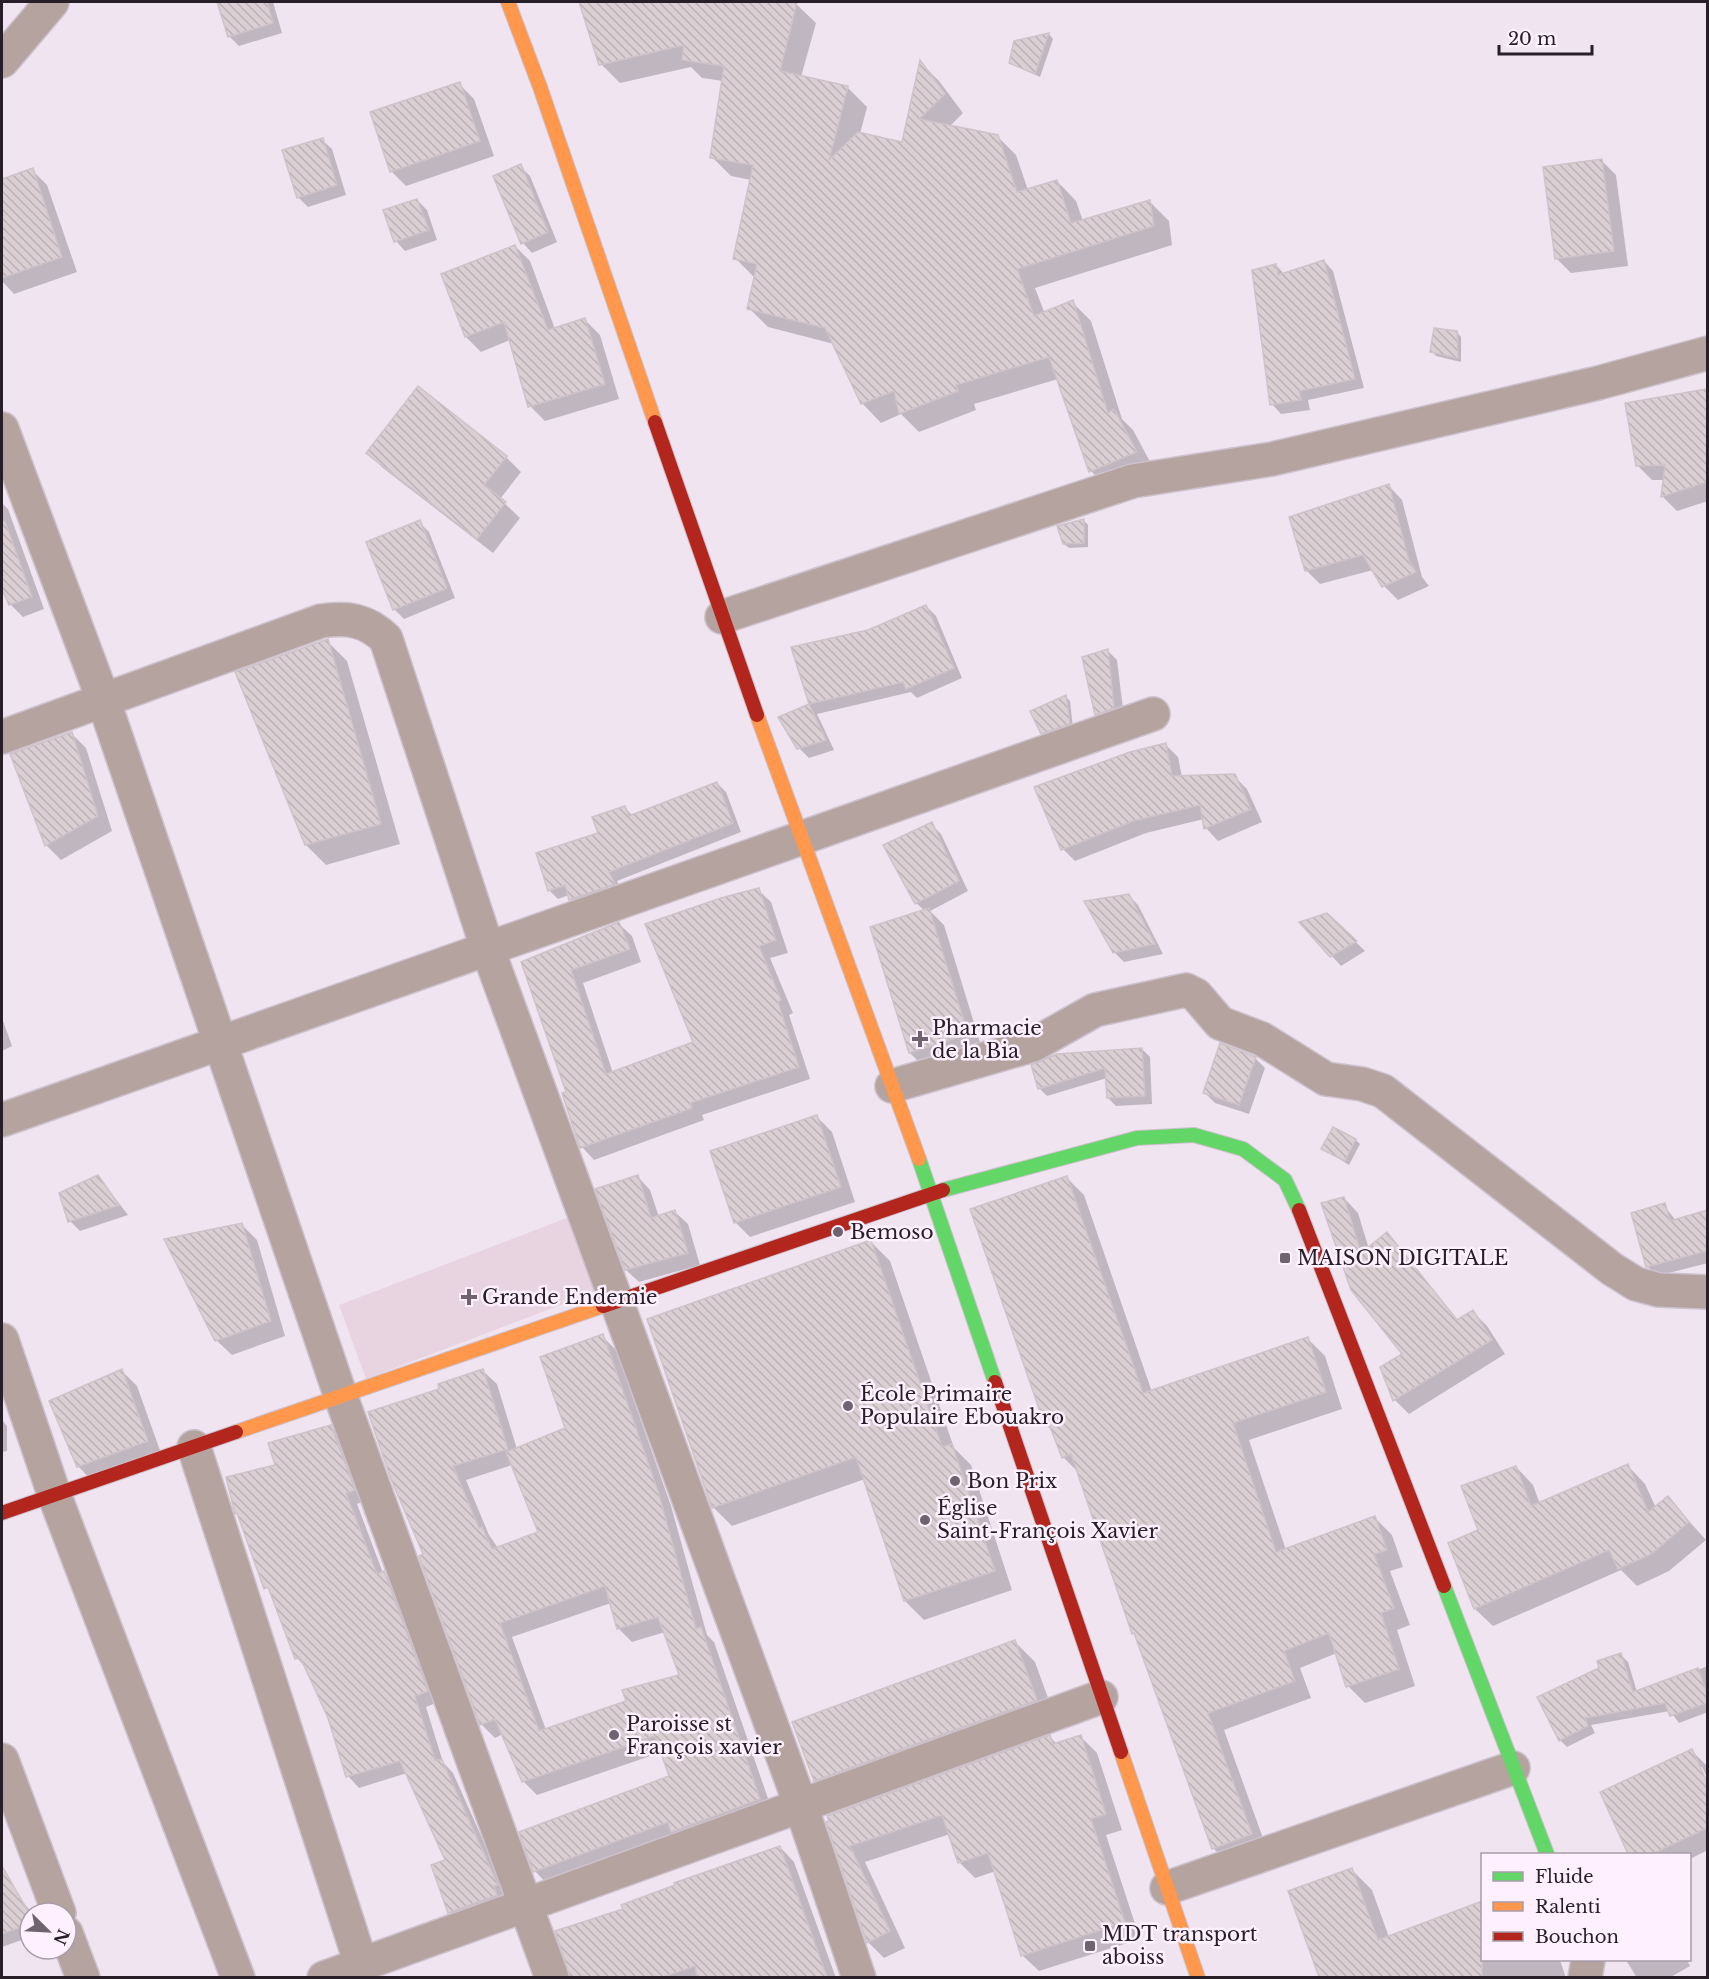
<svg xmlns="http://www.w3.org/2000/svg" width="1709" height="1979" viewBox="0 0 1709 1979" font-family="'Libre Baskerville',serif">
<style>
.medical{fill:#e8d4e0}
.shadow{fill:#0003;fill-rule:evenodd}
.building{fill:url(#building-back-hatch);stroke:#cfc2c8;stroke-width:1.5;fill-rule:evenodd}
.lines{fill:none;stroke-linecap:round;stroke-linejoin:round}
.street-casing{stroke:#ccc1cc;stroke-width:36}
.fast-casing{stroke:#ccc1cc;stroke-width:16}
.slow-casing{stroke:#ccc1cc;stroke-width:16}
.jam-casing{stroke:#ccc1cc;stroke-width:16}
.street{stroke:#b5a3a0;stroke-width:33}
.fast{stroke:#63d668;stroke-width:14}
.slow{stroke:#ff974d;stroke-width:14}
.jam{stroke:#b3261e;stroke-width:14}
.poi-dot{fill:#6e636e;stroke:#fef0fe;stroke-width:2}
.labels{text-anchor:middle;stroke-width:5;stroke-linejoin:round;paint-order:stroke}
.poi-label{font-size:20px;fill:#271e27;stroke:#fef0fe;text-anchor:start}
</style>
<defs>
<pattern id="building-back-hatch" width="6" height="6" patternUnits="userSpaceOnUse" patternTransform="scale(1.5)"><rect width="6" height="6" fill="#dbcfd4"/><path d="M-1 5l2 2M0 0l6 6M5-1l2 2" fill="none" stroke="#bcb1b6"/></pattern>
</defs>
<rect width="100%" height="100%" fill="#f1e4f1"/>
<polygon class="medical" points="572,1216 600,1290 366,1379 339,1305"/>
<g class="shadow">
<polygon points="219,2 273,2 282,33 239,46 229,36"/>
<polygon points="581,2 794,2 816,23 801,77 848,88 867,107 860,134 903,143 921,63 939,81 963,113 950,126 997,136 1016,155 1028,190 1057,181 1076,201 1083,221 1150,202 1169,221 1172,245 1035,288 1045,314 1072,302 1091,321 1122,419 1133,430 1155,471 1110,490 1091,471 1058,379 974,404 976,410 919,432 901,414 881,423 862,403 834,344 768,327 749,308 755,278 735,258 751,180 731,176 712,157 723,81 702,78 691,67 620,83 601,64"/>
<polygon points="1049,34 1053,39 1040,77 1010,63 1015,42"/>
<polygon points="459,84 474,99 494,156 406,186 391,171"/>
<polygon points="322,140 332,149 346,195 308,207 298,197"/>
<polygon points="1601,160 1616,175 1628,266 1571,273 1556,258"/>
<polygon points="520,166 530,176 557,242 532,253 523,243"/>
<polygon points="32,170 47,185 77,272 14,294 2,281 2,180"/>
<polygon points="417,200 427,210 437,240 405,251 396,241"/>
<polygon points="515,246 530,261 555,329 585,320 600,335 619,399 545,421 530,406 510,340 481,352 466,337 443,274"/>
<polygon points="1324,261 1333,271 1364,388 1308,400 1310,410 1281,414 1272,404 1276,265 1285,275"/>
<polygon points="1457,332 1461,337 1461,362 1436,356 1432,351"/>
<polygon points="1708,391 1708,501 1677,511 1662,496 1664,480 1652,480 1637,465 1626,404"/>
<polygon points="368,453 506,457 521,472 500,499 520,518 493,553 383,468"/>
<polygon points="1389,486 1402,500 1422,577 1429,586 1398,600 1384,586 1373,570 1320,584 1306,570"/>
<polygon points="2,503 8,509 44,609 23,617 10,604 2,586"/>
<polygon points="1084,521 1088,525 1088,547 1069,548 1064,544"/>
<polygon points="419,522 429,532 455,598 404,619 394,609"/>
<polygon points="926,606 936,616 962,678 917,698 911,692 817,714 834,750 809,758 799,748 780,718 810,705 793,648 868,631"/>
<polygon points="327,641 347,661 400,844 326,865 306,845"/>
<polygon points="1107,650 1117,660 1124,717 1106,724 1096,714"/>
<polygon points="1066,697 1070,701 1073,728 1047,737 1042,733"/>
<polygon points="71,733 86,748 112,831 61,860 46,845"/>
<polygon points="1166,745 1178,757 1182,777 1234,776 1247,789 1262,822 1218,841 1206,828 1204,819 1146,833 1075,861 1063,849"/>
<polygon points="717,783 726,792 741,832 617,881 623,893 580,908 569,895 558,899 549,890 624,807 633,816"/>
<polygon points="931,824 941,834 968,891 930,911 944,925 982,1049 925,1068 910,1053 871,928 925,911 916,903"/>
<polygon points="758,890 771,902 788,953 770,958 793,1013 789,1015 810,1079 702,1115 704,1120 594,1160 582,1147 568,1093 523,963 619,924 632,936 641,962 583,983 613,1073 695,1043"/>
<polygon points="1128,895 1138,905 1163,954 1124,962 1114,952"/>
<polygon points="1327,914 1365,951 1341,966 1302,923"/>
<polygon points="2,1018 12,1046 2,1051"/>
<polygon points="1142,1049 1150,1057 1152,1104 1116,1106 1108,1098 1107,1078 1047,1096 1039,1088"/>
<polygon points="1255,1058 1265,1068 1249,1114 1215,1103 1205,1093"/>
<polygon points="817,1117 832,1132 855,1202 750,1237 735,1222"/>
<polygon points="1356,1140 1360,1144 1349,1165 1323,1149"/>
<polygon points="98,1176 128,1215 80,1231 70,1221"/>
<polygon points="638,1177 650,1190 659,1217 675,1212 688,1224 700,1265 639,1282 626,1270"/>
<polygon points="1067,1178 1084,1195 1152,1392 1308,1339 1325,1356 1342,1409 1249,1440 1286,1550 1375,1518 1392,1535 1403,1567 1390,1571 1410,1625 1397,1630 1415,1686 1365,1703 1348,1686 1337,1653 1300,1668 1311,1698 1224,1730 1268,1852 1230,1865 1213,1848 1137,1637 1133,1633 1079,1473 1063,1457 1054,1432 1046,1425"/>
<polygon points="1344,1198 1358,1213 1369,1249 1387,1234 1458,1321 1473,1312 1487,1326 1505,1354 1409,1414 1395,1400 1382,1368 1404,1355 1352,1289"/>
<polygon points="1664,1205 1676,1221 1708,1212 1708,1263 1657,1276 1647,1266"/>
<polygon points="241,1224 257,1240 285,1336 232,1355 216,1340"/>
<polygon points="871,1242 890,1261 954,1448 971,1465 1012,1590 924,1620 905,1601 865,1479 732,1526 713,1507"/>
<path d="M 602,1336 L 616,1350 L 671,1506 L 707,1635 L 714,1642 L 773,1813 L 548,1885 L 535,1871 L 671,1777 L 662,1752 L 537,1795 L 523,1781 L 503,1734 L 495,1738 L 481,1724 L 425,1554 L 441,1390 L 483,1371 L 497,1384 L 517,1449 L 567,1429 ZM 512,1465 L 540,1533 L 498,1548 L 489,1535 L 466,1480 ZM 611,1603 L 618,1628 L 632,1642 L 665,1632 L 681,1676 L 627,1702 L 546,1730 L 512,1637 Z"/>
<polygon points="122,1371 137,1386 162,1456 93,1482 78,1466"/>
<polygon points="3,1421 7,1426 7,1451 2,1452"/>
<polygon points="331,1427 342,1438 365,1501 357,1504 383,1573 395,1584 438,1702 426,1707 443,1762 453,1773 508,1896 461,1923 450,1912 447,1861 407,1773 359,1788 348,1776 330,1718 306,1668 297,1658 237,1513 276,1466"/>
<polygon points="1628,1466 1645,1484 1656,1508 1668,1498 1706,1540 1669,1571 1637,1586 1621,1570 1493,1626 1475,1609 1450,1544 1480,1530 1516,1467 1533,1485 1540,1504"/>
<polygon points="1015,1642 1035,1662 1056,1720 835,1800 815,1780"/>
<polygon points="1621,1655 1628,1662 1637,1692 1708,1666 1708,1712 1679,1723 1670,1711 1591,1725 1595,1733 1567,1747 1560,1740 1601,1669"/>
<polygon points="1050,1737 1057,1744 1081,1737 1097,1753 1122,1830 1106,1835 1140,1939 1039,1971 1022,1955 996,1871 975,1878 959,1862 950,1834 865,1862 905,1948 884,1958 868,1942 831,1822"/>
<polygon points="1692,1751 1708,1767 1708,1779 1702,1767 1699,1767 1708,1786 1708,1850 1690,1859 1690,1854 1630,1854 1602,1793"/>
<polygon points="780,1847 794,1862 836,1978 572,1978 557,1932 625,1910"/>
<polygon points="1352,1870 1372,1890 1389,1937 1482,1903 1482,1960 1560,1960 1566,1978 1320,1978 1290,1892"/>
<polygon points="16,1893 32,1913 30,1937 2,1947 2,1900"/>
<polygon points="1626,1960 1687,1960 1690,1966 1669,1978 1637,1978"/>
</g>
<g class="building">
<polygon points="217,2 267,2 273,23 228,37"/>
<polygon points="579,2 797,2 780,71 848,86 829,160 858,132 902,142 920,60 945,94 919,119 998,135 1017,192 1057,180 1071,223 1150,200 1154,226 1017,269 1034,316 1073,300 1108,413 1114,409 1137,452 1089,472 1049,357 956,385 958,391 899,414 894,391 861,404 825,328 747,309 757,264 733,259 753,165 710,158 724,66 682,60 684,45 599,65"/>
<polygon points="1049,33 1035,74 1009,63 1014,41"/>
<polygon points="460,82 480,141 390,172 370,112"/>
<polygon points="323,138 337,185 297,198 282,150"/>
<polygon points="1602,159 1614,251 1555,259 1543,167"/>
<polygon points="521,164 548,232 521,244 493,176"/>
<polygon points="33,168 62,257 2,278 2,179"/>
<polygon points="417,199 429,230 394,242 383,210"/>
<polygon points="515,245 548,330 585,318 605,384 528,407 504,322 465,337 441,274"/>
<polygon points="1324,260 1355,379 1299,391 1301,400 1270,405 1252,270 1276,264 1278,275"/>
<polygon points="1434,328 1457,331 1458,358 1430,352"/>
<polygon points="418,386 507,456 484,485 506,502 477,539 366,453"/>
<polygon points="1707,389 1707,482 1661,497 1665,465 1636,466 1625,403"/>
<polygon points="1389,484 1409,561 1416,572 1382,587 1363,555 1305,571 1289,517"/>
<polygon points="1084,519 1084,543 1063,544 1057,526"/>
<polygon points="420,520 447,588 393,610 366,542"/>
<polygon points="5,521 32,597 9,605 2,589 2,522"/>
<polygon points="926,605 954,668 906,689 903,682 809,704 791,647 868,630"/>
<polygon points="328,639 381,824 305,845 235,672"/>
<polygon points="1108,649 1114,708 1095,715 1082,657"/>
<polygon points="1066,695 1070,724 1041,734 1030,711"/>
<polygon points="809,704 826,740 797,749 778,717"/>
<polygon points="72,732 98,816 45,846 10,754"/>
<polygon points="1166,743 1172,776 1235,774 1251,809 1204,829 1200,805 1133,821 1061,850 1034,787 1130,752"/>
<polygon points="717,782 733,823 609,872 615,884 569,900 565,885 548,891 536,853 598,833 592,817 625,806 629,816"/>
<polygon points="932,822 959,881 915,904 883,845"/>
<polygon points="759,888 776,940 759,946 781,1000 778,1002 799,1067 690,1103 692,1108 580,1148 562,1093 566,1092 521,962 619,922 630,949 571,970 606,1074 693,1042 645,924 721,898"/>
<polygon points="1129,894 1155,944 1113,953 1084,901"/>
<polygon points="929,908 968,1034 909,1053 870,927"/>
<polygon points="1327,913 1357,941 1330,957 1299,922"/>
<polygon points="1220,1043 1256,1057 1239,1105 1203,1093"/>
<polygon points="1142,1048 1145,1096 1107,1098 1105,1068 1038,1089 1031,1065 1057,1054"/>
<polygon points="817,1115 841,1187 734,1223 710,1151"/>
<polygon points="1333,1127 1356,1139 1345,1161 1321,1149"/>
<polygon points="98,1175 119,1205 68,1222 59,1193"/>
<polygon points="638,1175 651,1218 675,1210 688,1253 625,1270 595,1189"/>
<polygon points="1067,1176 1143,1393 1308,1337 1326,1392 1233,1423 1276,1552 1375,1516 1387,1550 1374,1554 1394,1608 1381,1613 1399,1669 1346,1687 1329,1633 1284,1651 1295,1681 1208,1713 1252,1834 1212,1849 1134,1633 1132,1634 1071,1454 1062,1458 1049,1424 1045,1426 970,1209"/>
<polygon points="1344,1197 1361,1253 1387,1232 1457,1320 1473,1310 1492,1340 1393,1401 1380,1367 1402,1354 1351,1290 1321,1203"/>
<polygon points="1665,1203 1670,1221 1707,1210 1707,1251 1646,1267 1631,1213"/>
<polygon points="242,1223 271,1321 215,1341 164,1239"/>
<polygon points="871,1240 942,1447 952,1444 995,1571 904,1601 856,1457 712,1508 647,1319"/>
<path d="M 603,1334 L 658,1491 L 696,1629 L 701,1627 L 760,1799 L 671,1832 L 668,1822 L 533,1872 L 519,1832 L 669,1776 L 655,1736 L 522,1782 L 495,1719 L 480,1725 L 419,1556 L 423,1554 L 391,1479 L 368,1412 L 439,1389 L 438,1384 L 483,1369 L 508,1449 L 453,1466 L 479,1528 L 482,1527 L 492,1549 L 538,1532 L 506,1452 L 565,1428 L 540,1357 ZM 605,1586 L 617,1629 L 658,1617 L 679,1675 L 622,1690 L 626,1701 L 539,1731 L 500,1623 Z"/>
<polygon points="122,1369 148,1441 77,1467 49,1401"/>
<polygon points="331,1425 355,1490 346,1493 377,1574 384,1571 428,1691 415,1696 435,1760 442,1760 498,1885 494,1886 497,1895 448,1913 431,1865 445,1860 400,1761 346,1777 328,1718 300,1657 295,1659 268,1587 264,1589 237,1513 235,1514 226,1477 275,1465 268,1443"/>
<polygon points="1628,1464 1648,1512 1668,1496 1689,1522 1651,1554 1618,1569 1609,1550 1474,1609 1448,1543 1478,1530 1461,1486 1516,1466 1531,1506"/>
<polygon points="1015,1640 1037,1700 814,1781 792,1722"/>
<polygon points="1621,1653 1633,1692 1698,1668 1707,1694 1707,1703 1670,1716 1665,1703 1585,1718 1588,1726 1559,1741 1537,1697 1599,1668 1597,1661"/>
<polygon points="1050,1735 1053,1744 1081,1735 1106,1814 1091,1819 1125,1922 1021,1956 988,1853 958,1863 942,1815 850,1846 890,1931 867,1943 826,1822 829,1821 827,1816"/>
<polygon points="1692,1749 1707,1782 1707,1828 1652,1854 1628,1854 1600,1792"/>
<polygon points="780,1846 827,1977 697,1977 695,1966 663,1977 570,1977 555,1931 623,1909 621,1905 675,1885 674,1883"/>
<polygon points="2,1866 30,1915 30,1924 2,1934"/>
<polygon points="1352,1868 1378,1940 1482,1901 1482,1977 1319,1977 1288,1891"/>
</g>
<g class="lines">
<defs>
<g id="street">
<polyline points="2,61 52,2"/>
<polyline points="2,429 103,699 341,1397 552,1978"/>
<polyline points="722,617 1133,481 1272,459 1598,383 1708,353"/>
<path d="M 2,737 L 321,621 C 347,617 367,620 386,639 L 488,950 L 801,1806 L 859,1978"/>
<polyline points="892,1086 1033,1045 1095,1010 1186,990 1196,995 1220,1023 1262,1039 1326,1079 1362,1084 1383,1091 1612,1269 1636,1284 1659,1290 1708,1292"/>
<polyline points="2,1120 1153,714"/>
<polyline points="2,1340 54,1494 238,1978"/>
<polyline points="194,1447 361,1964"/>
<polyline points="2,1760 59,1913"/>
<polyline points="1167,1888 1513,1768"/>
<polyline points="66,1933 83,1978"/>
<polyline points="324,1978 1101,1697"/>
<polyline points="1585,1978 1588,1960"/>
</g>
<g id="fast">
<polyline points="919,1159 995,1382"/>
<polyline points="943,1190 1137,1138 1194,1135 1243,1149 1285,1180 1299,1210"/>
<polyline points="1444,1586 1547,1854"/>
</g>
<g id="slow">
<polyline points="508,2 540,87 655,422"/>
<polyline points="757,715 919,1159"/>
<polyline points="236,1432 603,1306"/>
<polyline points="1121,1752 1198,1978"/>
</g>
<g id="jam">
<polyline points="655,422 757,715"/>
<polyline points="1299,1210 1444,1586"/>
<polyline points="603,1306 943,1190"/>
<polyline points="995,1382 1121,1752"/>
<polyline points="2,1513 236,1432"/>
</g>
</defs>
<use href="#street" class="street-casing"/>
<use href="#fast" class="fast-casing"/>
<use href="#slow" class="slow-casing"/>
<use href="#jam" class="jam-casing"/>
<use href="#street" class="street"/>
<use href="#fast" class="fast"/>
<use href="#slow" class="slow"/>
<use href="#jam" class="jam"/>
</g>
<g class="poi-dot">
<path d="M917 1030h6v6h6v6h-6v6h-6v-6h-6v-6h6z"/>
<circle cx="838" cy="1232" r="6"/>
<rect x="1279" y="1252" width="12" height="12" rx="3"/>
<path d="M466 1288h6v6h6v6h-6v6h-6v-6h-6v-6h6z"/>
<circle cx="848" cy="1406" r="6"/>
<circle cx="955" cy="1481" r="6"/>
<circle cx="925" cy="1520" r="6"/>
<circle cx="614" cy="1735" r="6"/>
<rect x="1084" y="1940" width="12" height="12" rx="3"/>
</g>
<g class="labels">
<g class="poi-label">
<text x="932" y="1035">Pharmacie<tspan x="932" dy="23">de la Bia</tspan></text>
<text x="850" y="1239">Bemoso</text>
<text x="1297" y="1265">MAISON DIGITALE</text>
<text x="482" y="1304">Grande Endemie</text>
<text x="860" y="1401">École Primaire<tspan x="860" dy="23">Populaire Ebouakro</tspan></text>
<text x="967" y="1488">Bon Prix</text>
<text x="937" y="1515">Église<tspan x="937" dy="23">Saint-François Xavier</tspan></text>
<text x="626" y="1731">Paroisse st<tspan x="626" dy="23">François xavier</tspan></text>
<text x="1102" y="1941">MDT transport<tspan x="1102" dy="23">aboiss</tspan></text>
</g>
</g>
<rect width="1709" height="1979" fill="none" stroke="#271e27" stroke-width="6"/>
<rect x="1481" y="1853" width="210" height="108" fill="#fef0fe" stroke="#a89ca8" stroke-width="1.5"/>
<rect x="1493" y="1872" width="30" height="9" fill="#63d668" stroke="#a89ca8" stroke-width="1.5"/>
<text x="1535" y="1883" font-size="18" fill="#271e27">Fluide</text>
<rect x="1493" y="1902" width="30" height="9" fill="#ff974d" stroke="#a89ca8" stroke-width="1.5"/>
<text x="1535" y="1913" font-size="18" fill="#271e27">Ralenti</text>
<rect x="1493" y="1932" width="30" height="9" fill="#b3261e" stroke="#a89ca8" stroke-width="1.5"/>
<text x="1535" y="1943" font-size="18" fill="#271e27">Bouchon</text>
<g transform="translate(48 1931) rotate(114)"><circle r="28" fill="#fef0fe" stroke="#a89ca8" stroke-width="1.5"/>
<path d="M0-4.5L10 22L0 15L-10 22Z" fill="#6e636e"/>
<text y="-9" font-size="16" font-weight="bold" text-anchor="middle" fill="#271e27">N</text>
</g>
<path d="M1499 45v9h93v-9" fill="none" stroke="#271e27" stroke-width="3"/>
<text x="1508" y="45" font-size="18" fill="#271e27" stroke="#fef0fe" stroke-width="4.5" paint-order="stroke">20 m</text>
</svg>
